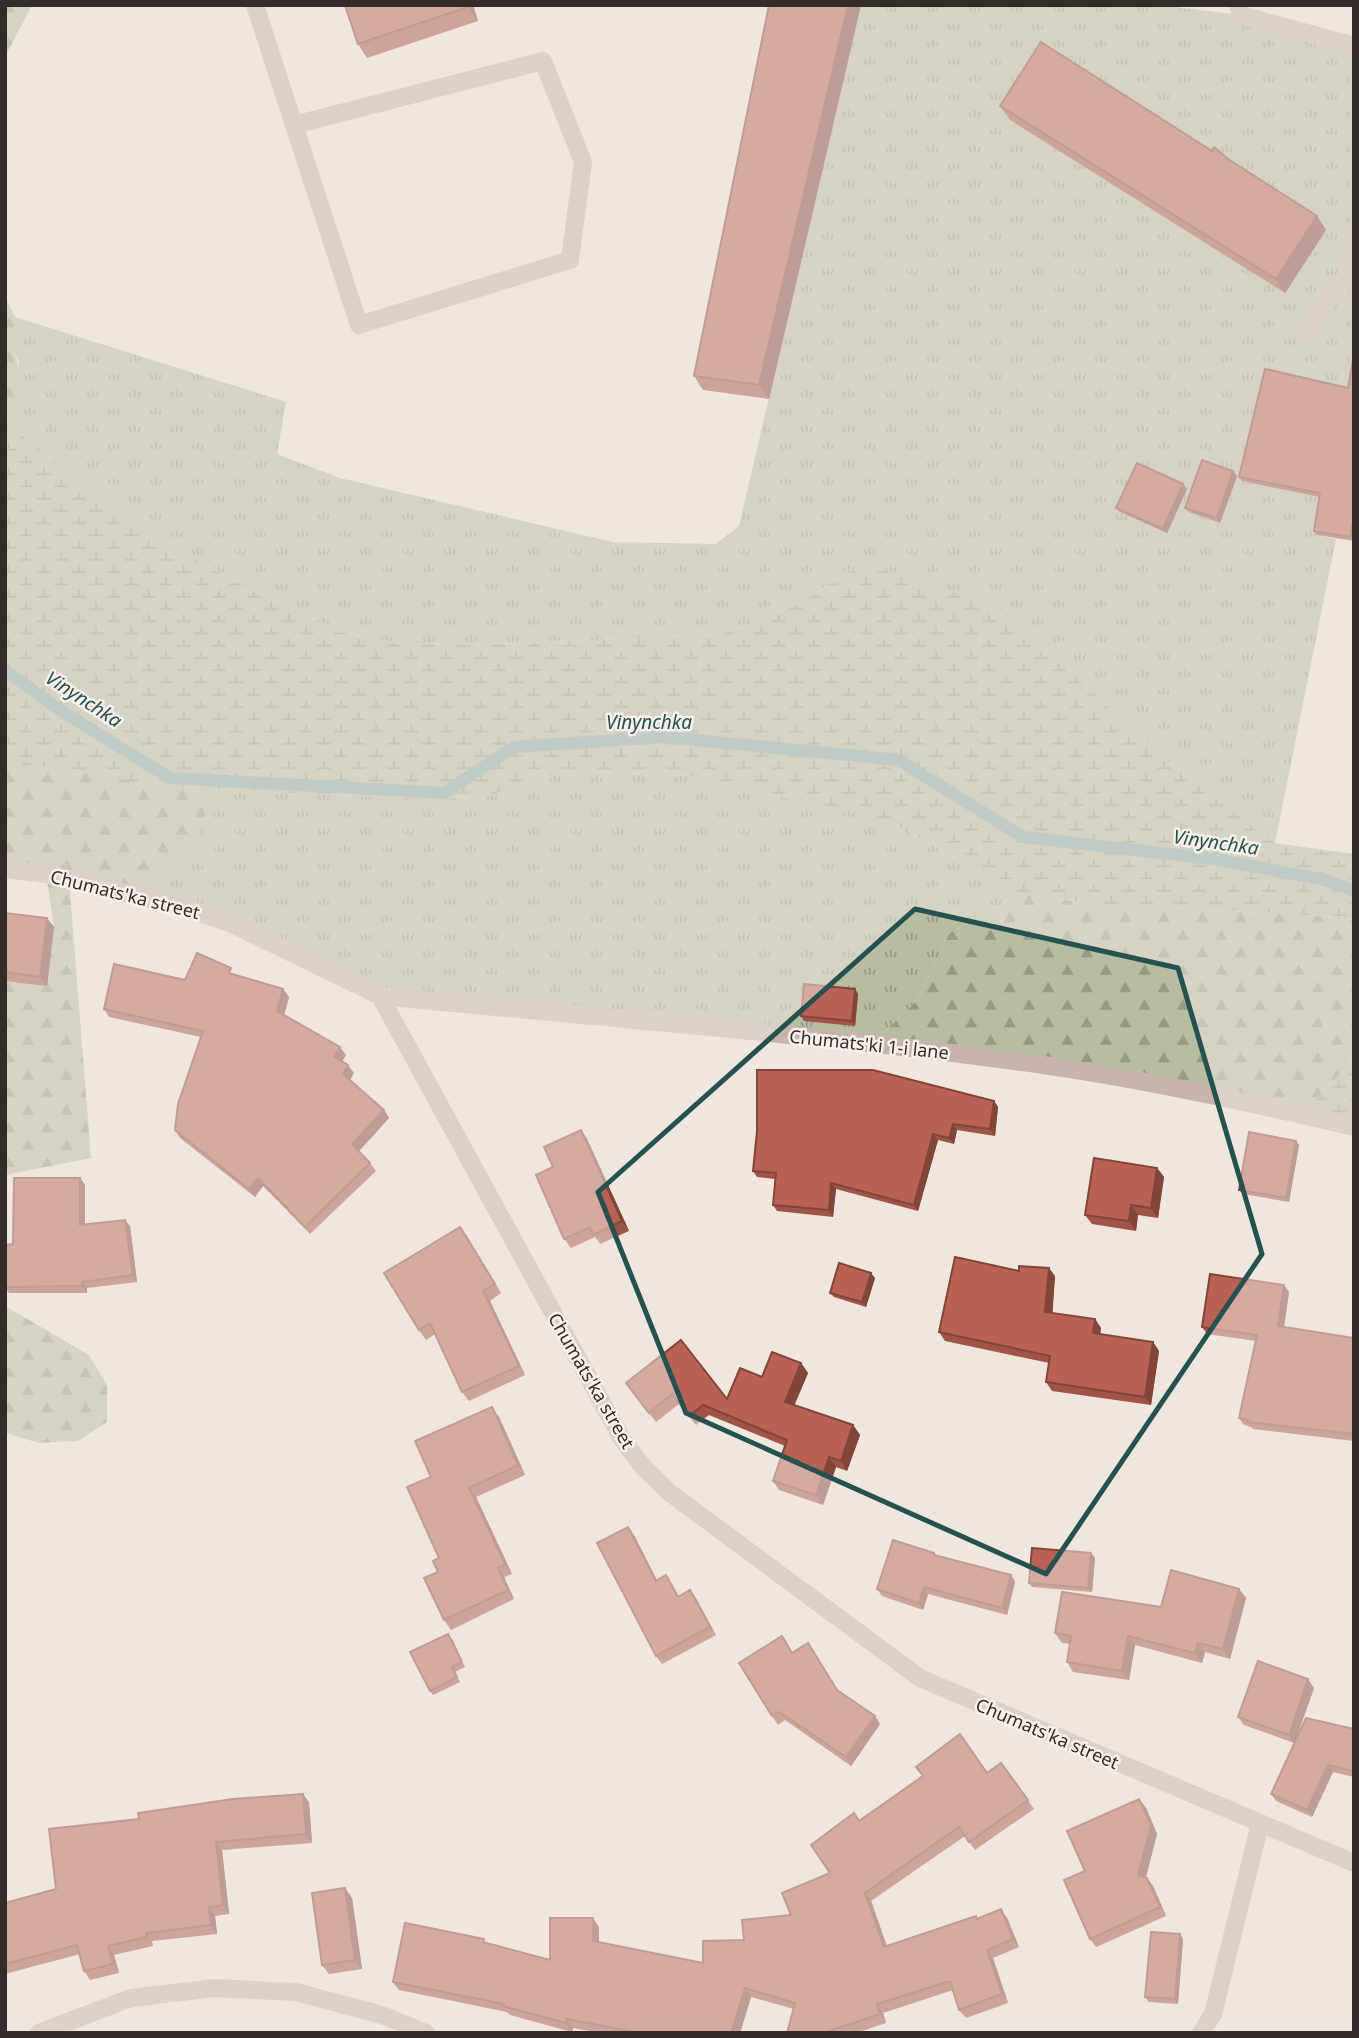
<svg xmlns="http://www.w3.org/2000/svg" width="1359" height="2038" viewBox="0 0 1359 2038" font-family="'Noto Sans',sans-serif">
<style>
.grass{fill:url(#grass-tufts)}
.forest{fill:url(#forest-firs)}
.wetland{fill:url(#wetland-marsh)}
.lines{fill:none;stroke-linecap:round;stroke-linejoin:round}
.stream{stroke:#80aaa8;stroke-width:12}
.minor{stroke:#c7b5ab;stroke-width:18}
.wall{fill:#9f5447}
.shaded-wall{fill:#82453a}
.building{fill:#b96253;stroke:#82453a;stroke-width:2}
.marked{fill:none;stroke:#235251;stroke-width:5;stroke-linejoin:round}
.labels{text-anchor:middle;stroke-width:5;stroke-linejoin:round;paint-order:stroke}
.street-label{font-size:18px;fill:#352c2a;stroke:#f8f0ea}
.water-label{font-size:19px;font-style:italic;fill:#235251;stroke:#f8f0ea}
</style>
<defs>
<pattern id="grass-tufts" width="24" height="20" patternUnits="userSpaceOnUse" patternTransform="scale(1.75)"><rect width="24" height="20" fill="#b6bda0"/><path d="M3 7l-1-3M5 7V3M7 7l1-3M15 17l-1-3M17 17v-4M19 17l1-3" fill="none" stroke="#959a83"/></pattern>
<pattern id="forest-firs" width="22" height="20" patternUnits="userSpaceOnUse" patternTransform="scale(1.75)"><rect width="22" height="20" fill="#b6bda0"/><path d="M5 1l3.5 6h-7zM16 11l3.5 6h-7z" fill="#959a83"/></pattern>
<pattern id="wetland-marsh" width="20" height="14" patternUnits="userSpaceOnUse" patternTransform="scale(1.75)"><rect width="20" height="14" fill="#b6bda0"/><path d="M1 5h8M5 5V1M11 12h8M15 12V8" fill="none" stroke="#959a83"/></pattern>
</defs>
<rect width="100%" height="100%" fill="#f0e6de"/>
<g class="grass">
<polygon points="861,5 1159,5 1241,15 1354,46 1354,378 1318,535 1336,539 1275,843 1166,760 862,565 796,605 721,635 469,645 403,644 345,633 238,583 143,529 5,422 19,364 12,346 15,317 286,402 277,454 340,478 613,542 716,544 739,526"/>
<polygon points="565,771 693,776 890,821 1020,894 948,934 919,998 872,1044 380,996 232,924 142,897 162,787 404,798 485,797"/>
</g>
<g class="forest">
<polygon points="5,5 32,5 5,57"/>
<polygon points="5,297 15,317 12,346 23,381 5,420"/>
<polygon points="5,574 218,703 203,828 142,897 69,880 91,1158 5,1175 5,981 54,927 46,874 5,869"/>
<polygon points="1020,894 1096,904 1339,917 1354,920 1354,1054 1341,1074 1301,1115 872,1044 919,998 948,934"/>
<polygon points="5,1306 89,1355 107,1385 107,1422 78,1441 39,1443 5,1433"/>
</g>
<g class="wetland">
<polygon points="5,422 143,529 238,583 345,633 403,644 469,645 721,635 796,605 862,565 996,604 1166,760 1275,843 1354,854 1354,920 1339,917 1096,904 1020,894 890,821 693,776 565,771 485,797 404,798 162,787 5,759"/>
<polygon points="1354,1055 1354,1127 1301,1115 1341,1074"/>
</g>
<g class="lines">
<polyline class="stream" points="5,670 58,709 170,778 444,793 514,747 664,737 898,760 1023,837 1220,860 1325,880 1354,891"/>
<g class="minor">
<polyline points="255,5 359,325 570,260 583,162 543,61 294,125"/>
<polyline points="1238,5 1241,15 1354,46"/>
<polyline points="1304,333 1348,275 1354,238"/>
<polyline points="5,869 46,874 184,907 232,924 380,996 622,1439 644,1468 670,1493 920,1678 1354,1863"/>
<path d="M 380,996 C 600,1018 823,1034 1043,1065 C 1148,1080 1251,1103 1354,1127"/>
<polyline points="39,2033 131,1998 215,1988 296,1992 382,2015 426,2033"/>
<polyline points="1201,2033 1213,2014 1260,1824"/>
</g>
</g>
<g class="wall">
<polygon points="345,5 473,5 478,21 367,58 358,44"/>
<polygon points="769,5 861,5 769,399 703,390 694,376"/>
<polygon points="1000,106 1212,151 1228,159 1326,230 1285,293 1010,120"/>
<polygon points="1265,369 1354,541 1317,535 1314,531 1320,497 1242,481 1239,477"/>
<polygon points="1233,471 1237,476 1220,523 1189,512 1185,508"/>
<polygon points="1183,484 1187,489 1167,533 1120,512 1116,508"/>
<polygon points="5,913 47,918 54,927 47,986 5,981"/>
<polygon points="236,975 289,997 284,1015 346,1055 342,1061 354,1073 350,1080 384,1110 389,1118 359,1151 370,1163 376,1171 310,1234 263,1186 255,1197 180,1138 175,1130 201,1037 109,1017 104,1009 185,980"/>
<polygon points="855,989 858,994 855,1026 804,1021 801,1016"/>
<polygon points="994,1101 998,1107 995,1136 957,1130 954,1144 938,1140 918,1211 836,1189 833,1217 777,1211 773,1205 775,1179 757,1177 753,1171"/>
<polygon points="581,1130 587,1139 629,1231 600,1244 595,1237 571,1248 564,1239 553,1167"/>
<polygon points="1296,1141 1299,1145 1289,1202 1243,1194 1239,1190"/>
<polygon points="1157,1168 1164,1177 1158,1218 1138,1215 1136,1231 1092,1224 1085,1215"/>
<polygon points="80,1178 85,1185 85,1225 130,1226 137,1282 87,1288 87,1293 9,1293 5,1288 5,1245 13,1244"/>
<polygon points="460,1227 501,1293 490,1301 525,1375 469,1401 462,1392 435,1334 426,1340 419,1330"/>
<polygon points="1019,1271 1055,1276 1052,1313 1095,1319 1101,1328 1100,1334 1153,1342 1159,1351 1151,1405 1052,1391 1046,1382 1049,1363 945,1341 939,1332"/>
<polygon points="875,1278 866,1307 834,1297 830,1293"/>
<polygon points="1289,1292 1284,1327 1354,1338 1354,1441 1253,1429 1251,1427 1244,1425 1239,1418 1256,1341 1207,1334 1202,1327"/>
<polygon points="801,1363 808,1373 794,1405 853,1425 860,1435 847,1471 836,1467 823,1505 779,1490 773,1481 785,1446 709,1415 696,1425 679,1404 656,1422 626,1383 727,1399 762,1377"/>
<polygon points="499,1417 525,1475 476,1497 512,1574 504,1577 514,1599 451,1630 444,1620 438,1572 439,1558 431,1477"/>
<polygon points="628,1527 634,1535 657,1580 671,1583 679,1597 690,1590 716,1635 662,1664 656,1656"/>
<polygon points="1091,1553 1095,1558 1092,1592 1032,1587 1029,1583"/>
<polygon points="936,1555 1011,1575 1015,1582 1007,1615 928,1594 923,1610 882,1596 877,1589"/>
<polygon points="1239,1589 1246,1598 1230,1659 1205,1652 1202,1663 1135,1645 1129,1680 1073,1672 1067,1662 1070,1644 1062,1643 1055,1633"/>
<polygon points="452,1638 465,1667 455,1672 460,1682 433,1695 430,1691"/>
<polygon points="808,1643 838,1691 880,1724 851,1766 785,1720 778,1725 772,1716 793,1652"/>
<polygon points="1314,1688 1295,1742 1354,1729 1354,1777 1333,1772 1312,1817 1276,1801 1271,1794 1294,1743 1244,1725 1238,1717"/>
<polygon points="1001,1763 1034,1809 975,1850 965,1836 871,1901 887,1946 976,1916 978,1919 1007,1918 1019,1947 993,1958 1008,2003 966,2018 959,2010 953,1990 883,2013 886,2023 856,2033 787,2033 794,2009 751,1997 740,2033 600,2033 573,2028 572,2032 510,2015 507,2012 399,1990 393,1982 487,1943 550,1960 593,1918 599,1927 599,1943 703,1963 791,1915 830,1873 859,1821 987,1773"/>
<polygon points="1139,1799 1146,1808 1157,1834 1146,1877 1153,1886 1166,1916 1096,1947 1090,1939 1085,1871"/>
<polygon points="309,1802 312,1843 222,1850 229,1914 215,1916 217,1934 152,1941 153,1946 114,1955 119,1973 90,1980 84,1971 80,1954 5,1974 5,1903 56,1889"/>
<polygon points="352,1898 362,1969 329,1974 322,1965"/>
<polygon points="1180,1934 1183,1939 1178,2004 1149,2002 1145,1997"/>
</g>
<g class="shaded-wall">
<polygon points="467,5 473,5 478,21 468,7"/>
<polygon points="848,5 861,5 769,399 759,385"/>
<polygon points="1317,216 1326,230 1285,293 1276,279"/>
<polygon points="1233,471 1237,476 1220,523 1217,518"/>
<polygon points="1183,484 1187,489 1167,533 1163,529"/>
<polygon points="1354,516 1354,541 1350,537"/>
<polygon points="47,918 54,927 47,986 40,977"/>
<polygon points="283,989 289,997 283,1019 277,1011"/>
<polygon points="855,989 858,994 855,1026 852,1021"/>
<polygon points="340,1047 346,1055 340,1065 334,1057"/>
<polygon points="348,1065 354,1073 349,1081 343,1074"/>
<polygon points="994,1101 998,1107 995,1136 990,1129"/>
<polygon points="384,1110 389,1118 358,1152 352,1144"/>
<polygon points="953,1124 957,1130 954,1144 949,1138"/>
<polygon points="581,1130 587,1139 629,1231 622,1221"/>
<polygon points="933,1134 938,1140 918,1211 914,1205"/>
<polygon points="1296,1141 1299,1145 1289,1202 1286,1198"/>
<polygon points="1157,1168 1164,1177 1158,1218 1151,1208"/>
<polygon points="80,1178 85,1185 85,1232 80,1225"/>
<polygon points="258,1178 263,1186 255,1197 249,1189"/>
<polygon points="831,1183 836,1189 833,1217 829,1210"/>
<polygon points="1131,1205 1138,1215 1136,1231 1129,1221"/>
<polygon points="125,1220 130,1226 137,1282 133,1275"/>
<polygon points="460,1227 467,1236 501,1293 495,1284"/>
<polygon points="1049,1268 1055,1276 1052,1321 1045,1312"/>
<polygon points="871,1273 875,1278 866,1307 862,1302"/>
<polygon points="82,1282 87,1288 87,1293 82,1286"/>
<polygon points="1284,1285 1289,1292 1283,1333 1278,1326"/>
<polygon points="483,1291 490,1301 525,1375 519,1366"/>
<polygon points="1095,1319 1101,1328 1099,1342 1093,1333"/>
<polygon points="1153,1342 1159,1351 1151,1405 1145,1397"/>
<polygon points="801,1363 808,1373 792,1411 785,1402"/>
<polygon points="492,1407 499,1417 525,1475 518,1465"/>
<polygon points="853,1425 860,1435 847,1471 841,1461"/>
<polygon points="829,1457 836,1467 823,1505 816,1495"/>
<polygon points="469,1488 476,1497 512,1574 505,1564"/>
<polygon points="628,1527 634,1535 661,1589 656,1581"/>
<polygon points="1091,1553 1095,1558 1092,1592 1088,1588"/>
<polygon points="498,1568 504,1577 514,1599 508,1590"/>
<polygon points="1011,1575 1015,1582 1007,1615 1002,1608"/>
<polygon points="924,1587 928,1594 923,1610 919,1603"/>
<polygon points="1239,1589 1246,1598 1230,1659 1223,1649"/>
<polygon points="690,1590 696,1598 716,1635 710,1627"/>
<polygon points="1128,1636 1135,1645 1129,1680 1122,1671"/>
<polygon points="1198,1643 1205,1652 1202,1663 1195,1653"/>
<polygon points="1308,1679 1314,1688 1294,1744 1289,1735"/>
<polygon points="875,1716 880,1724 851,1766 846,1757"/>
<polygon points="1328,1765 1333,1772 1312,1817 1307,1810"/>
<polygon points="303,1794 309,1802 312,1843 306,1834"/>
<polygon points="1139,1799 1146,1808 1157,1834 1144,1884 1138,1875"/>
<polygon points="216,1842 222,1850 229,1914 223,1905"/>
<polygon points="1147,1878 1153,1886 1166,1916 1160,1907"/>
<polygon points="345,1888 352,1898 362,1969 355,1960"/>
<polygon points="865,1893 871,1901 890,1956 884,1947"/>
<polygon points="209,1907 215,1916 217,1934 211,1925"/>
<polygon points="1001,1909 1007,1918 1019,1947 1013,1939"/>
<polygon points="593,1918 599,1927 599,1950 593,1941"/>
<polygon points="1180,1934 1183,1939 1178,2004 1175,1999"/>
<polygon points="108,1946 114,1955 119,1973 113,1964"/>
<polygon points="987,1950 993,1958 1008,2003 1002,1994"/>
<polygon points="745,1988 751,1997 740,2033 731,2033"/>
<polygon points="877,2004 883,2013 886,2023 880,2014"/>
<polygon points="567,2019 573,2028 572,2032 566,2023"/>
</g>
<g class="building">
<polygon points="345,5 467,5 468,7 358,44"/>
<polygon points="769,5 848,5 759,385 694,376"/>
<polygon points="1041,42 1212,151 1214,147 1228,159 1317,216 1276,279 1000,106"/>
<polygon points="1354,354 1354,516 1350,537 1314,531 1320,493 1239,477 1265,369 1348,388"/>
<polygon points="1202,460 1233,471 1217,518 1185,508"/>
<polygon points="1137,463 1183,484 1163,529 1116,508"/>
<polygon points="5,913 47,918 40,977 5,972"/>
<polygon points="197,953 231,968 229,973 283,989 277,1011 340,1047 334,1057 348,1065 343,1074 384,1110 352,1144 370,1163 305,1227 258,1178 249,1189 175,1130 178,1104 203,1031 104,1009 114,964 185,980"/>
<polygon points="804,984 855,989 852,1021 801,1016"/>
<polygon points="757,1070 873,1070 994,1101 990,1129 953,1124 949,1138 933,1134 914,1205 831,1183 829,1210 773,1205 776,1173 753,1171 757,1131"/>
<polygon points="581,1130 622,1221 593,1235 590,1227 564,1239 536,1175 553,1167 544,1147"/>
<polygon points="1249,1132 1296,1141 1286,1198 1239,1190"/>
<polygon points="1094,1158 1157,1168 1151,1208 1131,1205 1129,1221 1085,1215"/>
<polygon points="14,1178 80,1178 80,1225 125,1220 133,1275 82,1282 82,1286 5,1287 5,1245 13,1244"/>
<polygon points="460,1227 495,1284 483,1291 519,1366 462,1392 430,1323 419,1330 384,1273"/>
<polygon points="955,1257 1019,1271 1019,1266 1049,1268 1045,1312 1095,1319 1093,1333 1153,1342 1145,1397 1046,1382 1050,1356 939,1332"/>
<polygon points="839,1263 871,1273 862,1302 830,1293"/>
<polygon points="1210,1274 1284,1285 1278,1326 1354,1338 1354,1434 1248,1422 1248,1420 1239,1418 1257,1335 1202,1327"/>
<polygon points="681,1340 727,1399 740,1368 762,1377 772,1352 801,1363 785,1402 853,1425 841,1461 829,1457 816,1495 773,1481 787,1440 703,1405 689,1416 672,1394 649,1413 626,1383"/>
<polygon points="492,1407 518,1465 469,1488 505,1564 498,1568 508,1590 444,1620 424,1578 438,1572 433,1561 439,1558 407,1487 431,1477 415,1441"/>
<polygon points="628,1527 656,1581 666,1575 678,1597 690,1590 710,1627 656,1656 597,1543"/>
<polygon points="893,1540 934,1553 934,1555 1011,1575 1002,1608 924,1587 919,1603 877,1589"/>
<polygon points="1032,1548 1091,1553 1088,1588 1029,1583"/>
<polygon points="1171,1570 1239,1589 1223,1649 1198,1643 1195,1653 1128,1636 1122,1671 1067,1662 1071,1636 1055,1633 1062,1592 1161,1607"/>
<polygon points="448,1634 462,1662 452,1667 457,1677 430,1691 410,1652"/>
<polygon points="782,1636 792,1653 808,1643 837,1690 875,1716 846,1757 779,1712 772,1716 739,1663"/>
<polygon points="1258,1661 1308,1679 1289,1735 1238,1717"/>
<polygon points="1306,1718 1354,1729 1354,1771 1328,1765 1307,1810 1271,1794"/>
<polygon points="960,1734 987,1773 1001,1763 1028,1800 969,1842 959,1827 865,1893 884,1947 976,1916 977,1919 1001,1909 1013,1939 987,1950 1002,1994 959,2010 950,1981 877,2004 880,2014 823,2033 787,2033 795,2003 745,1988 731,2033 641,2033 567,2019 566,2023 503,2006 504,2004 393,1982 405,1923 484,1939 483,1942 550,1960 550,1918 593,1918 593,1941 703,1963 703,1941 744,1940 742,1920 791,1915 782,1893 830,1873 811,1845 854,1813 859,1821 923,1776 916,1767"/>
<polygon points="303,1794 306,1834 216,1842 223,1905 209,1907 211,1925 146,1933 147,1937 108,1946 113,1964 84,1971 77,1945 5,1964 5,1903 56,1889 49,1829 139,1819 138,1813 233,1799"/>
<polygon points="1139,1799 1151,1825 1138,1875 1147,1878 1160,1907 1090,1939 1064,1880 1085,1871 1067,1831"/>
<polygon points="345,1888 355,1960 322,1965 312,1893"/>
<polygon points="1151,1932 1180,1934 1175,1999 1145,1997"/>
</g>
<path d="M0 0H1359V2038H0ZM 915,909 L 1178,968 L 1262,1254 L 1046,1574 L 686,1413 L 598,1192 Z" fill="#f0e6de" fill-opacity=".55" fill-rule="evenodd"/>
<path class="marked" d="M 915,909 L 1178,968 L 1262,1254 L 1046,1574 L 686,1413 L 598,1192 Z"/>
<g class="labels">
<g class="street-label">
<text transform="translate(125 895) rotate(14)" y="6">Chumats'ka street</text>
<text transform="translate(869 1045) rotate(6)" y="6">Chumats'ki 1-i lane</text>
<text transform="translate(591 1381) rotate(60)" y="6">Chumats'ka street</text>
<text transform="translate(1047 1734) rotate(23)" y="6">Chumats'ka street</text>
</g>
<g class="water-label">
<text transform="translate(84 699) rotate(33)" y="7">Vinynchka</text>
<text x="649" y="729">Vinynchka</text>
<text transform="translate(1216 842) rotate(8)" y="7">Vinynchka</text>
</g>
</g>
<rect width="1359" height="2038" fill="none" stroke="#352c2a" stroke-width="14"/>
</svg>
